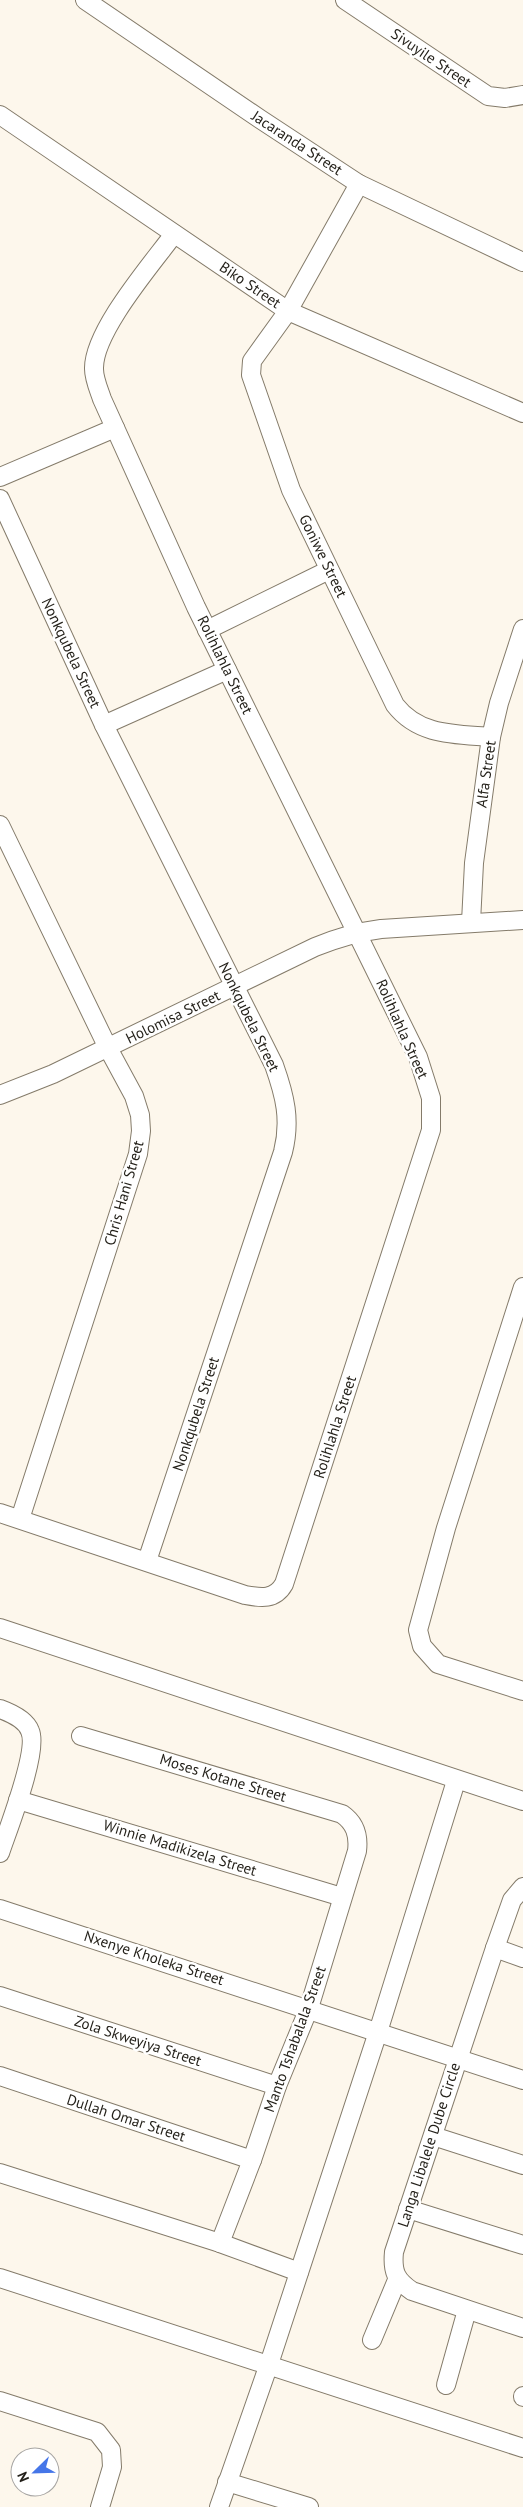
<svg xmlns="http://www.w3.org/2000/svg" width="523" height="2507" viewBox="0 0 523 2507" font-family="'PT Sans',sans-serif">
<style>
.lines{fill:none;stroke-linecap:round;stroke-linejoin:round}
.minor-casing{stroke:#847b6a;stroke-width:20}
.minor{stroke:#fff;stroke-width:18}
.labels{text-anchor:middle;stroke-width:5;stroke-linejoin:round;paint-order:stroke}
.street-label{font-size:15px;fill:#221f18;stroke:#fff}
</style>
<rect width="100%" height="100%" fill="#fdf7ec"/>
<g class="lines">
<defs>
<g id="minor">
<polyline points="85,0 260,119 359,184 523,262"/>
<polyline points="345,0 488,96 505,98 523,95"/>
<polyline points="0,115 288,311 523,413"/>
<path d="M 359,184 L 288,311 L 252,361 L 251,375 L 291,490 L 395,705 C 419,736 455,734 491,737"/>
<polyline points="0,477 115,428"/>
<path d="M 0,499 L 104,725 L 274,1065 C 285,1096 291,1120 283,1152 L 147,1561"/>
<polyline points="207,630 329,570"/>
<polyline points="104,725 227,670"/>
<polyline points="0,825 108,1048 134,1096 140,1115 141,1131 138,1154 20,1519"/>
<polyline points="471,922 474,863 491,737 499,703 523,629"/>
<path d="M 0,1095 L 53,1074 L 315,947 C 337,938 357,932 381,929 L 523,920"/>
<polyline points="523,1287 446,1528 418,1630 422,1646 438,1664 523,1691"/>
<path d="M 0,1513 L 245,1595 C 261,1598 275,1600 284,1584 L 431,1130 L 431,1098 L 418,1057 L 196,607 L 102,399 C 99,390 94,379 94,369 C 93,332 151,265 174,234"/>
<polyline points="0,1628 523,1801"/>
<path d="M 0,1709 C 11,1713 26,1720 30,1731 C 39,1751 8,1829 0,1853"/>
<path d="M 81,1736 L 342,1814 C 355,1823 359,1835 357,1851 L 309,2008 L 277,2086 L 252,2160 L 220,2243"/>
<polyline points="18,1800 342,1897"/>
<path d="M 523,1887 L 512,1900 L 495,1948 L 394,2252 C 392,2272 396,2280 412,2291 L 523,2328"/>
<polyline points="0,1909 523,2080"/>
<polyline points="495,1948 523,1958"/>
<polyline points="0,1996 277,2086"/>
<polyline points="0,2076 252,2160"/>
<polyline points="433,2136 523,2165"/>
<polyline points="0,2173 220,2243 299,2272"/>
<polyline points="408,2209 523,2245"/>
<polyline points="0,2278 523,2448"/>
<polyline points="372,2340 397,2280"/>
<polyline points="446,2385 467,2310"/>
<polyline points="523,2397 523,2396"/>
<polyline points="0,2401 97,2432 111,2450 112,2467 100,2507"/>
<polyline points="227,2482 309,2507"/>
<polyline points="219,2507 269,2364 378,2032 456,1781"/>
</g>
</defs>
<use href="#minor" class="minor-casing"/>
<use href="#minor" class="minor"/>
</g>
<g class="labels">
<g class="street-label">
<text transform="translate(431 58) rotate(34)" y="5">Sivuyile Street</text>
<text transform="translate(297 143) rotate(33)" y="5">Jacaranda Street</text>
<text transform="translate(250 285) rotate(34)" y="5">Biko Street</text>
<text transform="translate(323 556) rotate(64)" y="5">Goniwe Street</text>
<text transform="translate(71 653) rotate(65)" y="5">Nonkqubela Street</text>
<text transform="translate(225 665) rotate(64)" y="5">Rolihlahla Street</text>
<text transform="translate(486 774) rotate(-82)" y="5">Alfa Street</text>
<text transform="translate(173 1017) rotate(-26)" y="5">Holomisa Street</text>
<text transform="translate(249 1017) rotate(64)" y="5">Nonkqubela Street</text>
<text transform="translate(402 1029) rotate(66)" y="5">Rolihlahla Street</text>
<text transform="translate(124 1193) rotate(-74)" y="5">Chris Hani Street</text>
<text transform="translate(196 1414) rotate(-72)" y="5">Nonkqubela Street</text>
<text transform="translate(335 1427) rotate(-72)" y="5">Rolihlahla Street</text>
<text transform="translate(223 1778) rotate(17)" y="5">Moses Kotane Street</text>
<text transform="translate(180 1848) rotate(17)" y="5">Winnie Madikizela Street</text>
<text transform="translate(154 1958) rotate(18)" y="5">Nxenye Kholeka Street</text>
<text transform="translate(295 2039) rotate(-70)" y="5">Manto Tshabalala Street</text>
<text transform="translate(138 2041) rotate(18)" y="5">Zola Skweyiya Street</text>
<text transform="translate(126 2118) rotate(18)" y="5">Dullah Omar Street</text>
<text transform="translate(429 2145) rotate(-72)" y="5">Langa Libalele Dube Circle</text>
</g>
</g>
<g transform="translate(35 2472) rotate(247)"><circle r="24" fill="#ffffff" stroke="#a7a5a3"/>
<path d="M0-4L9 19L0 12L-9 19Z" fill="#4676e8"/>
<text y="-8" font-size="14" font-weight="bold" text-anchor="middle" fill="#221f18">N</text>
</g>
</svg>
